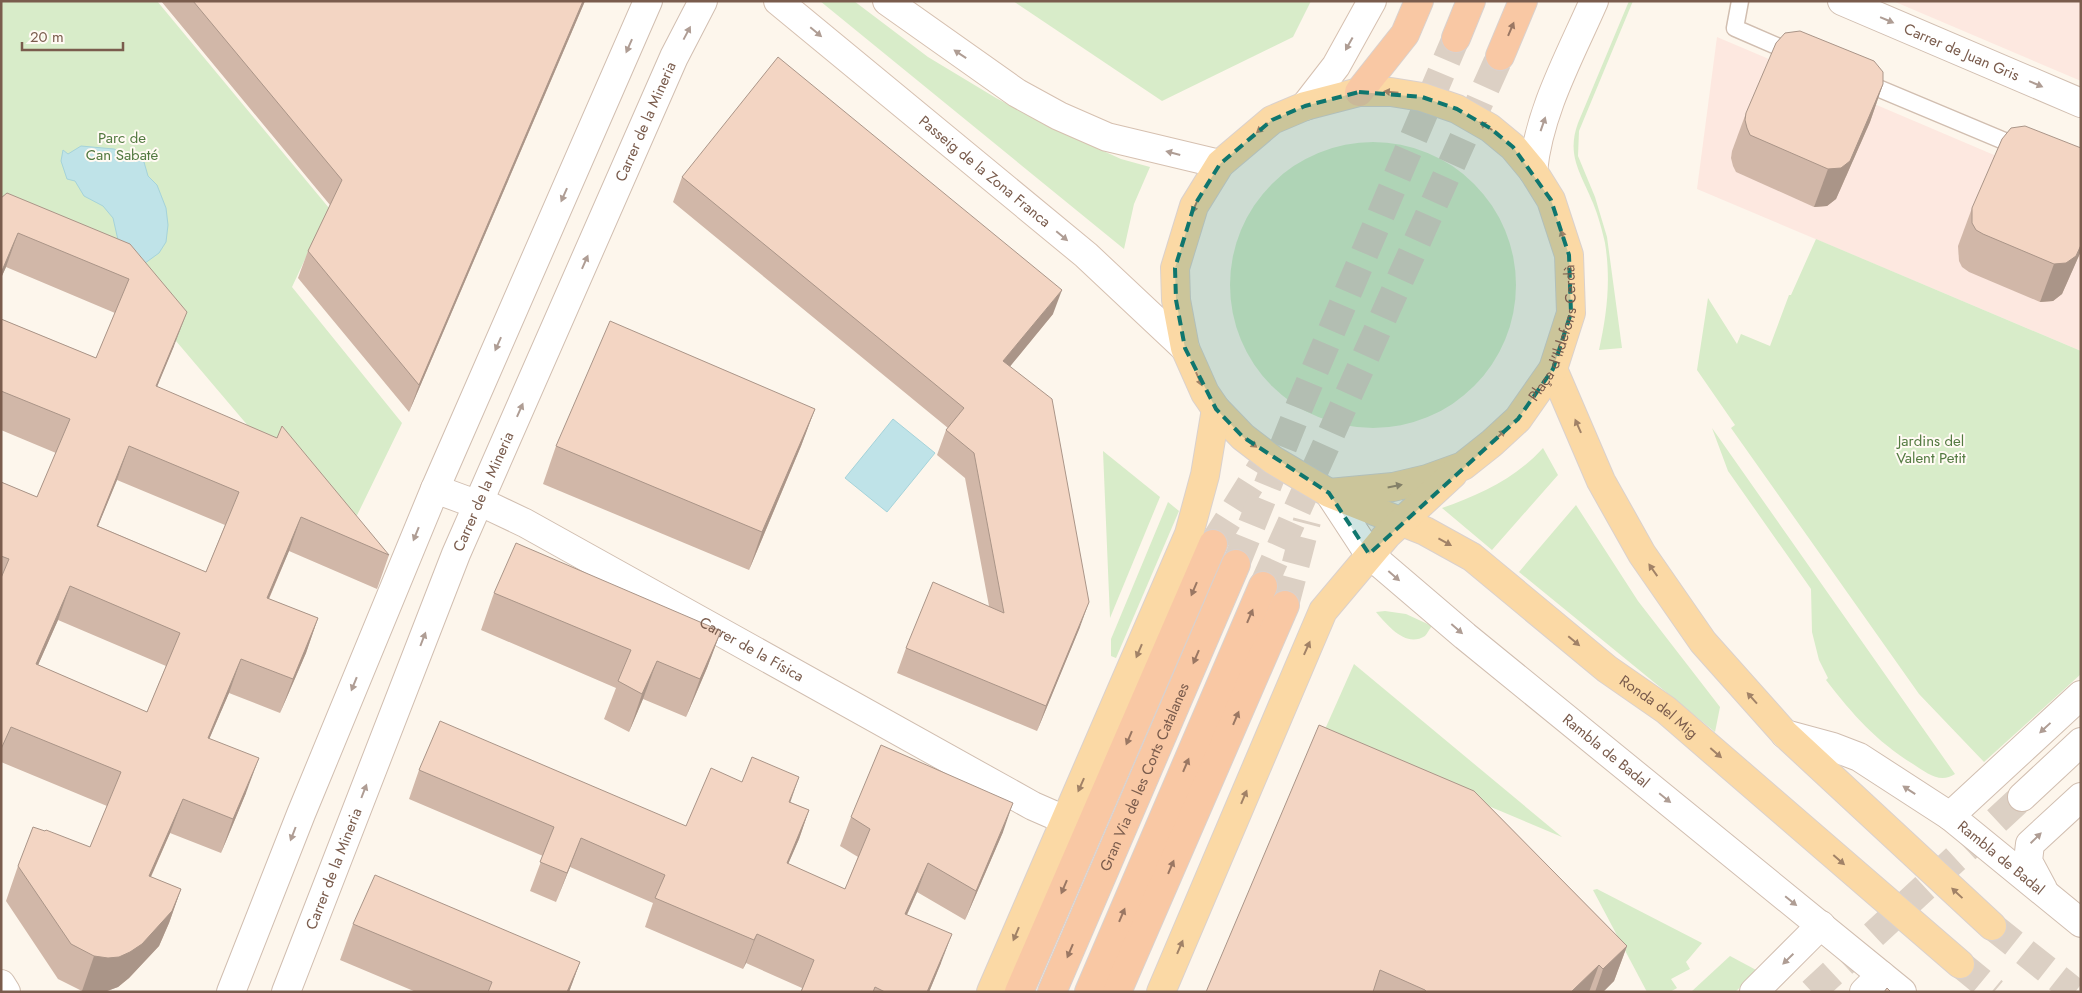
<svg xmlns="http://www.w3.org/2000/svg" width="2082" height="993" viewBox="0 0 2082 993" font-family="Jost,sans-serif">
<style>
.commercial{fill:#fde8e0}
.green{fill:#d8ecc9}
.water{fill:#bfe3e8;stroke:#a5d3da}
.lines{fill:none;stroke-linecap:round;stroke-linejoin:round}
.tertiary-tunnel{stroke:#dcd0c4;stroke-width:28;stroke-dasharray:28 14;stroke-linecap:butt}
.primary-tunnel{stroke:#dcd0c4;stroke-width:28;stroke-dasharray:28 14;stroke-linecap:butt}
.trunk-tunnel{stroke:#dcd0c4;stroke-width:28;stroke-dasharray:28 14;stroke-linecap:butt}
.service-casing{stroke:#d1beb0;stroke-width:19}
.minor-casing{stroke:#d1beb0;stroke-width:30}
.tertiary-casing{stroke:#d1beb0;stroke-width:30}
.secondary-casing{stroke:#d6c0b0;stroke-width:30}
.primary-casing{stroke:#dad1cd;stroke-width:30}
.trunk-casing{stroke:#dad1cd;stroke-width:30}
.service{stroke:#fff;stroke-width:16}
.minor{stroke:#fff;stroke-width:28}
.tertiary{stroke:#fff;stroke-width:28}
.secondary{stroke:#fff;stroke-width:28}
.primary{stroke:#fbd9a5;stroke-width:28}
.trunk{stroke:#f9c8a4;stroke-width:28}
.wall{fill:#d1b7a8;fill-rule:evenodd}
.shaded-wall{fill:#aa9588}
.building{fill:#f3d5c3;stroke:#aa9588;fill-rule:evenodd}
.oneway{fill:#af9d94}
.oneway2{fill:#9a7763}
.oneway3{fill:#a18267}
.marked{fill:#0f766e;fill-opacity:0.2;stroke:#0f766e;stroke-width:4;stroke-dasharray:10 6;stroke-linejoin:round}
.labels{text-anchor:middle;stroke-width:4;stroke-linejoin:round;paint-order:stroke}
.street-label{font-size:15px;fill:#7a5c4d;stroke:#fffaf3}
.park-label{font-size:15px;fill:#537a41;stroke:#fffaf3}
</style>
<rect width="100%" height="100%" fill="#fdf6ec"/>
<g class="commercial">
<polygon points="1893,1 2081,1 2081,81"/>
<polygon points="1717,37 2081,192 2081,351 1697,189"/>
</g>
<g class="green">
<polygon points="1,1 157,1 329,208 292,287 402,423 345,540 120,275 1,228"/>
<polygon points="820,1 854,1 928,57 996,98 1043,123 1099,149 1121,159 1150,167 1134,204 1124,249"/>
<polygon points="1013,1 1311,1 1293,37 1162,101"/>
<path d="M 1629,1 L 1633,1 L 1579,131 L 1578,156 L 1595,197 L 1607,237 L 1622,348 L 1599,350 C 1607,314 1611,280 1605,243 C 1602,230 1598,215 1593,203 C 1581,173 1566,156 1578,123 Z"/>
<circle cx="1373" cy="285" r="143"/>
<polygon points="1816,239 2081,351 2081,674 1984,762 1919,694 1731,428 1735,425 1697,370 1708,298 1737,344 1741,334 1770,346 1789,295 1791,295"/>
<path d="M 1712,428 L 1955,774 C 1940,784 1927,773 1913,764 C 1876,741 1853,715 1826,680 L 1828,678 L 1819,660 L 1812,632 L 1811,589 L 1728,471 Z"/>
<path d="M 1543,448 L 1558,475 L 1492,550 L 1442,508 C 1480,495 1516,478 1543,448 Z"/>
<polygon points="1103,451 1160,497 1110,618"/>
<polygon points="1168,502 1179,511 1116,658 1111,656 1111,639"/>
<polygon points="1576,505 1638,601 1720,707 1715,732 1519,572"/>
<path d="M 1385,611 L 1406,614 L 1432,626 C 1430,628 1427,634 1425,636 C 1406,648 1388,626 1376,612 Z"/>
<polygon points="1354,664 1562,837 1322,736"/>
<polygon points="1597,889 1702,943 1686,962 1690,969 1671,979 1677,988 1670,992 1647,992 1593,890"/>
<polygon points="1730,956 1758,971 1735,992 1691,992"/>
</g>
<g class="water">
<polygon points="81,146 114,149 144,162 148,176 157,185 166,208 168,225 166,242 159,253 141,266 118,240 113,218 103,206 84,196 75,181 67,179 61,161 63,150 68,154"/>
<polygon points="893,419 935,453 887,512 845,478"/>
</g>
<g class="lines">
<polyline class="tertiary-tunnel" points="1812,992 2022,797"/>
<g class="primary-tunnel">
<polyline points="1992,926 2075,992"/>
<polyline points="1960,964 1994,992"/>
</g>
<g class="trunk-tunnel">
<polyline points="1213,544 1262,466"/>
<polyline points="1236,564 1300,405 1456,38"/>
<polyline points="1263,586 1500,56"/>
<polyline points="1285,605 1307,521"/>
</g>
<defs>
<g id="service">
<polyline points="1740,1 1735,28 1795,54"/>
<polyline points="1861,81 2021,148"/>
</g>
<g id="minor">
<path id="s1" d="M 1842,1 L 2081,103"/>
<path id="s2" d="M 435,489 L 465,500 L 485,504 L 525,523 L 1033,806 L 1065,820"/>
<polyline points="1,984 6,992"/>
</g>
<g id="tertiary">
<path id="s3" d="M 1329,493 L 1369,554 L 1465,636 L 1902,992"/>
<path id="s4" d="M 1785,734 L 1833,747 L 1859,757 L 1950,816 L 2081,923"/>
<polyline points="2022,797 2081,742"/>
<polyline points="1950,816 2081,695"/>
<polyline points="2043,889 2028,861 2030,844 2081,797"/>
<polyline points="231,992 301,814 435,489 648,1"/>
<path id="s5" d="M 286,992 L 456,554 L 674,57 L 703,1"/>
<polyline points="1754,992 1821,925"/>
<polyline points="1864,992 1881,975"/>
</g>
<g id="secondary">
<path id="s6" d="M 778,1 L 1086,255 L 1185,348"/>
<polyline points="887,1 1017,93 1059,116 1107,137 1220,164"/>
<polyline points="1305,106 1336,66 1372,1"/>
<path d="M 1533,171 C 1539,111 1570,56 1594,1"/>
</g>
<g id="primary">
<polyline points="1553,369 1601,481 1642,554 1703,642 1785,734 1992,926"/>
<path id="s7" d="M 1329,493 L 1393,487 L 1427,479 L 1463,466 L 1492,443 L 1518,419 L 1553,369 L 1571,313 L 1569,255 L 1551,200 L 1533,171 L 1513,147 L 1490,128 L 1457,109 L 1422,97 L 1391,92 L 1359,92 L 1305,106 L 1272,120 L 1220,164 L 1194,206 L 1175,268 L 1176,300 L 1185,348 L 1205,393 L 1216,409 L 1243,437 L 1273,460 L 1329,493 L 1425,531 L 1472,557 L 1607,669 L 1666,710 L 1960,964"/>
<polyline points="991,992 1189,534 1205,475 1216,409"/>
<polyline points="1161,992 1323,611 1387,535 1453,474"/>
</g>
<g id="trunk">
<polyline points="1456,38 1471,1"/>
<polyline points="1500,56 1523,1"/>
<polyline points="1359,92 1405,34 1419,1"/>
<polyline points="1019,992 1213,544"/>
<path id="s8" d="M 1052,992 L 1236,564"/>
<polyline points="1089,992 1263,586"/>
<polyline points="1117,992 1285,605"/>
</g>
</defs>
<use href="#service" class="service-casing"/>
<use href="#minor" class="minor-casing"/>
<use href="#tertiary" class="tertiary-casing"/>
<use href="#secondary" class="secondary-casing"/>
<use href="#primary" class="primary-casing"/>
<use href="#trunk" class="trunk-casing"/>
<use href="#service" class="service"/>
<use href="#minor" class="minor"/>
<use href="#tertiary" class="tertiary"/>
<use href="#secondary" class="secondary"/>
<use href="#primary" class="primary"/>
<use href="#trunk" class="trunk"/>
</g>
<g class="wall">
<polygon points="161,1 585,1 409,412 298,278 308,251 330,205"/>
<polygon points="1883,84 1870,122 1836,199 1827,206 1814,207 1736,172 1733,166 1731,158 1732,151 1746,113"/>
<polygon points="2081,148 2081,251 2062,294 2053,301 2040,302 1969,272 1962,267 1959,261 1958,246 1972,208"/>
<polygon points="682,177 1053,314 1010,366 1080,627 1037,731 897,673 906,648 989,606 965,478 937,455 946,430 948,428 673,202"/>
<path d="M 1,198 L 130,244 L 174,346 L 157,387 L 389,555 L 377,589 L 289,551 L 269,599 L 318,618 L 306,653 L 280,713 L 229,693 L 209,739 L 246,793 L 221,853 L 170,833 L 151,877 L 181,889 L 169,923 L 159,946 L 129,978 L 118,987 L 107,991 L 82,991 L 58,979 L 6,901 L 18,866 L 90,847 L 107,806 L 1,762 L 1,482 L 37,497 L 56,453 L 1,430 L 1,319 L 96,358 L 115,313 L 6,267 L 1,278 ZM 117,480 L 225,525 L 206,572 L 98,526 ZM 58,620 L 166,666 L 147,712 L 38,665 Z"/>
<polygon points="815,409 801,446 749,570 543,484 556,446"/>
<polygon points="494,593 721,631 707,668 686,717 643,699 629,732 604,719 616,688 481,630"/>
<polygon points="419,770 686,826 790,802 809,810 799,839 788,864 845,889 858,857 840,846 851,817 1003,832 965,920 917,892 907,915 941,963 929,992 801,992 802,988 746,963 743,969 645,927 653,903 570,867 556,902 530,891 543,856 409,799"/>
<polygon points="1474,791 1627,946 1614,981 1603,992 1206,992"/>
<polygon points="353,924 580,962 569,992 416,992 340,960"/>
</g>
<g class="shaded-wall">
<polygon points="583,1 585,1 409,412 419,385"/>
<polygon points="1883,84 1870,122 1836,199 1827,206 1814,207 1828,169"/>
<polygon points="18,233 6,267 1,278 1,273"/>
<polygon points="2081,245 2081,251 2062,294 2053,301 2040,302 2054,264"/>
<polygon points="1062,290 1053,314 994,386 1003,361"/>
<polygon points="187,312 174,346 143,420 156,386"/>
<polygon points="815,409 801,446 749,570 762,532"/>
<polygon points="129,446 117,480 84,560 97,526"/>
<polygon points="301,517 289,551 254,633 267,598"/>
<polygon points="70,586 58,620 23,699 36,664"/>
<polygon points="1089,602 1080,627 1037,731 1046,706"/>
<polygon points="318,618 306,653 280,713 293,679"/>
<polygon points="721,631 707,668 686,717 700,679"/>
<polygon points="241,659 229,693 195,772 208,738"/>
<polygon points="657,661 643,699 629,732 642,694"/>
<polygon points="259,758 246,793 221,853 233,819"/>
<polygon points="799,777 789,806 789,802"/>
<polygon points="183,799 170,833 136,910 149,876"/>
<polygon points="1013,803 1003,832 965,920 976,891"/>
<polygon points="809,810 799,839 776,892 787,863"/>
<polygon points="581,838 570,867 556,902 567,873"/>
<polygon points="928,863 917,892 894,943 905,914"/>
<polygon points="181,889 169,923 159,946 129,978 118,987 107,991 90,992 82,991 94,956"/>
<polygon points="757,934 746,963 743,969 754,940"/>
<polygon points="952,934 941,963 929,992 927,992"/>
<polygon points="1627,946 1614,981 1603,992 1595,992 1603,969"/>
<polygon points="580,962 569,992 567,992"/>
<polygon points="1599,965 1589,992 1571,992"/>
</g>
<g class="building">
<polygon points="193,1 583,1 419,385 308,251 342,180"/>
<polygon points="1800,31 1874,61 1883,72 1883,84 1850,161 1841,168 1828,169 1750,135 1747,128 1745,120 1746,113 1776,43 1785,33"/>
<polygon points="778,57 1062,290 1003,361 1052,399 1089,602 1046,706 906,648 933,582 1004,613 974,453 946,430 964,408 682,177"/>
<polygon points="2025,126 2081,148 2081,245 2076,256 2066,263 2054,264 1983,234 1976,230 1972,223 1972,208 2002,139 2011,128"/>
<path d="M 7,193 L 130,244 L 187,312 L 156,386 L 277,438 L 282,426 L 389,555 L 301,517 L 267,598 L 318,618 L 293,679 L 241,659 L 208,738 L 259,758 L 233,819 L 183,799 L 149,876 L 181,889 L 172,911 L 142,944 L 130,952 L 119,957 L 108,958 L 94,956 L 71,944 L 18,866 L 33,827 L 45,831 L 46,830 L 90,847 L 121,772 L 11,727 L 1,749 L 1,578 L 9,559 L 1,556 L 1,482 L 37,497 L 70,419 L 1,391 L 1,319 L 96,358 L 129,279 L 18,233 L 1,273 L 1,198 ZM 129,446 L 239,492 L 206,572 L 97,526 ZM 70,586 L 180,633 L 147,712 L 36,664 Z"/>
<polygon points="610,321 815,409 762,532 556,446"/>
<polygon points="516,543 721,631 700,679 657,661 642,694 618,681 631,650 494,593"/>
<polygon points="440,721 686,826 711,768 742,782 752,757 799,777 789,802 809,810 787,863 845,889 870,829 851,817 881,745 1013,803 976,891 928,863 905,914 952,934 927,992 885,992 875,987 873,992 801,992 814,960 757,934 754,940 655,898 665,875 581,838 567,873 540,862 554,827 419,770"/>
<polygon points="1319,725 1474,791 1627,946 1603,969 1599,965 1571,992 1427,992 1425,990 1380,970 1373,992 1206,992"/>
<polygon points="375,875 580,962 567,992 488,992 492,982 353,924"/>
<polygon points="1887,988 1891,992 1884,992"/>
</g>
<defs><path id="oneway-solid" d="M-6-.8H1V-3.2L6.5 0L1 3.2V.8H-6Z" transform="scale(1.25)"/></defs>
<g class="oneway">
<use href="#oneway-solid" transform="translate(1887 20) rotate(23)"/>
<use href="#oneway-solid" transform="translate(816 32) rotate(40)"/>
<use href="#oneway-solid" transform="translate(687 33) rotate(-62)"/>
<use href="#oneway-solid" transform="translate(1349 44) rotate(119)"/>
<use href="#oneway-solid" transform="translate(629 46) rotate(114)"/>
<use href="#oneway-solid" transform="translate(960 54) rotate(-146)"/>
<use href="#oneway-solid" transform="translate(2036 84) rotate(23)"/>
<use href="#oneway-solid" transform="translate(1543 124) rotate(-71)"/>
<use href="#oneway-solid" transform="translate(1173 153) rotate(-165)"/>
<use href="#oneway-solid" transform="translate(564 195) rotate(114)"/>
<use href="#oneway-solid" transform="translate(1062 236) rotate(40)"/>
<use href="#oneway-solid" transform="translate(585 262) rotate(-66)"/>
<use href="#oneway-solid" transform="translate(498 344) rotate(114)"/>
<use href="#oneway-solid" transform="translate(520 410) rotate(-66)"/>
<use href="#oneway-solid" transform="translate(416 534) rotate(112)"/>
<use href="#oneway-solid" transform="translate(1394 576) rotate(41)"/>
<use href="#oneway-solid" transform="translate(1457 629) rotate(41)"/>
<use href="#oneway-solid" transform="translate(423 639) rotate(-69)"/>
<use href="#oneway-solid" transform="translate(354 684) rotate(112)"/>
<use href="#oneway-solid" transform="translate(2045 728) rotate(137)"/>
<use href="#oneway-solid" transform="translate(1909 790) rotate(-147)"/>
<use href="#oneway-solid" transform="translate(364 791) rotate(-69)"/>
<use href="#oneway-solid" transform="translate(1665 798) rotate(39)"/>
<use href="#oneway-solid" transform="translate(293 834) rotate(111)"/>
<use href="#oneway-solid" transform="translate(2036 838) rotate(-44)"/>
<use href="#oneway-solid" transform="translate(1791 901) rotate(39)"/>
<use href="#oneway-solid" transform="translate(1788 959) rotate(136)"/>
</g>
<g class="oneway2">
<use href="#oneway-solid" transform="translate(1511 29) rotate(-67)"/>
<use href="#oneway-solid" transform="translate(1194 589) rotate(113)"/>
<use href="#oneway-solid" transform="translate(1250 616) rotate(-67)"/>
<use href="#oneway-solid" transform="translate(1196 657) rotate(113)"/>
<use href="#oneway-solid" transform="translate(1236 718) rotate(-67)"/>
<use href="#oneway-solid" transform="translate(1129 738) rotate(113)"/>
<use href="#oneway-solid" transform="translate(1186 765) rotate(-67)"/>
<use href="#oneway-solid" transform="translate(1171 867) rotate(-67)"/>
<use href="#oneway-solid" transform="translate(1064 887) rotate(113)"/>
<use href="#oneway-solid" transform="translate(1122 915) rotate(-67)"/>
<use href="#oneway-solid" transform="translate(1070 951) rotate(113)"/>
</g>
<g class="oneway3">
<use href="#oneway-solid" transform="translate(1391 92) rotate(-175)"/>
<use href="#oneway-solid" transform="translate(1486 126) rotate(-148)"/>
<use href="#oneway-solid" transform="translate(1262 128) rotate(139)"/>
<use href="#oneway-solid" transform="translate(1195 206) rotate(114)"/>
<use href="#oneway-solid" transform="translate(1563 237) rotate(-108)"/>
<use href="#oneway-solid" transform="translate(1199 379) rotate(66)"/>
<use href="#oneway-solid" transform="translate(1578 426) rotate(-114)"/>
<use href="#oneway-solid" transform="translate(1500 435) rotate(-43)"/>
<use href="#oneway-solid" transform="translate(1251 443) rotate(36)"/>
<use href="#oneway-solid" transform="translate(1395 486) rotate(-11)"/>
<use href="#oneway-solid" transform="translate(1445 542) rotate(29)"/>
<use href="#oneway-solid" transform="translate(1653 570) rotate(-125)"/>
<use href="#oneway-solid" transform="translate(1574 641) rotate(40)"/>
<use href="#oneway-solid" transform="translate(1307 648) rotate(-66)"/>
<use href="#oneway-solid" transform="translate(1139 651) rotate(113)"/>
<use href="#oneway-solid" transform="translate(1752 698) rotate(-132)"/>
<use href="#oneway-solid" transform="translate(1716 753) rotate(41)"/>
<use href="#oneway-solid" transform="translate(1081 785) rotate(114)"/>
<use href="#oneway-solid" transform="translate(1244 797) rotate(-67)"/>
<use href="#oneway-solid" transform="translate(1839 860) rotate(41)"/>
<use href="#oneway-solid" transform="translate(1957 893) rotate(-137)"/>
<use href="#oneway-solid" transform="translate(1016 934) rotate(113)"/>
<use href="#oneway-solid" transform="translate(1180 947) rotate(-67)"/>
</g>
<path class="marked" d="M 1359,92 L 1422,97 L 1457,109 L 1490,128 L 1513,147 L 1551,200 L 1569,255 L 1571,313 L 1553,369 L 1518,419 L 1369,554 L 1329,493 L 1243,437 L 1216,409 L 1185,348 L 1176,300 L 1175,268 L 1194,206 L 1220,164 L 1272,120 L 1305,106 Z"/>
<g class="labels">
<g class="street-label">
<text dy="5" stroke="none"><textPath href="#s1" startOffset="130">Carrer de Juan Gris</textPath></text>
<text dy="5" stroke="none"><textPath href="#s5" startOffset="942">Carrer de la Mineria</textPath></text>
<text dy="5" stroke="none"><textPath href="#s6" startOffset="268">Passeig de la Zona Franca</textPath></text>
<text dy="5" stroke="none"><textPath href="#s7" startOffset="306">Plaça d'Ildefons Cerdà</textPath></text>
<text dy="5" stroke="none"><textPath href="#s5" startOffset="538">Carrer de la Mineria</textPath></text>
<text dy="5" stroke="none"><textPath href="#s2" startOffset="356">Carrer de la Física</textPath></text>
<text dy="5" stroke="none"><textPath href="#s7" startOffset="1641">Ronda del Mig</textPath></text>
<text dy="5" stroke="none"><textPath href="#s3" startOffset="381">Rambla de Badal</textPath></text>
<text dy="5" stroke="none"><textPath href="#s8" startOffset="234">Gran Via de les Corts Catalanes</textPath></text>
<text dy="5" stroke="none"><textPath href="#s4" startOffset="252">Rambla de Badal</textPath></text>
<text dy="5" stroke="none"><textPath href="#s5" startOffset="132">Carrer de la Mineria</textPath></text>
</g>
<g class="park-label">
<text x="122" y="143">Parc de<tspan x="122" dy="17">Can Sabaté</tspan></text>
<text x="1931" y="446">Jardins del<tspan x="1931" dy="17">Valent Petit</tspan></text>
</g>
</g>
<rect width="2082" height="993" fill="none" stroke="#7a5c4d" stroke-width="5"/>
<path d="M22 42v8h101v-8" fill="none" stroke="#7a5c4d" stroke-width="2.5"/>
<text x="30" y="42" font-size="15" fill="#7a5c4d" stroke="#fffaf3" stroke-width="4" paint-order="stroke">20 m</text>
</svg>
